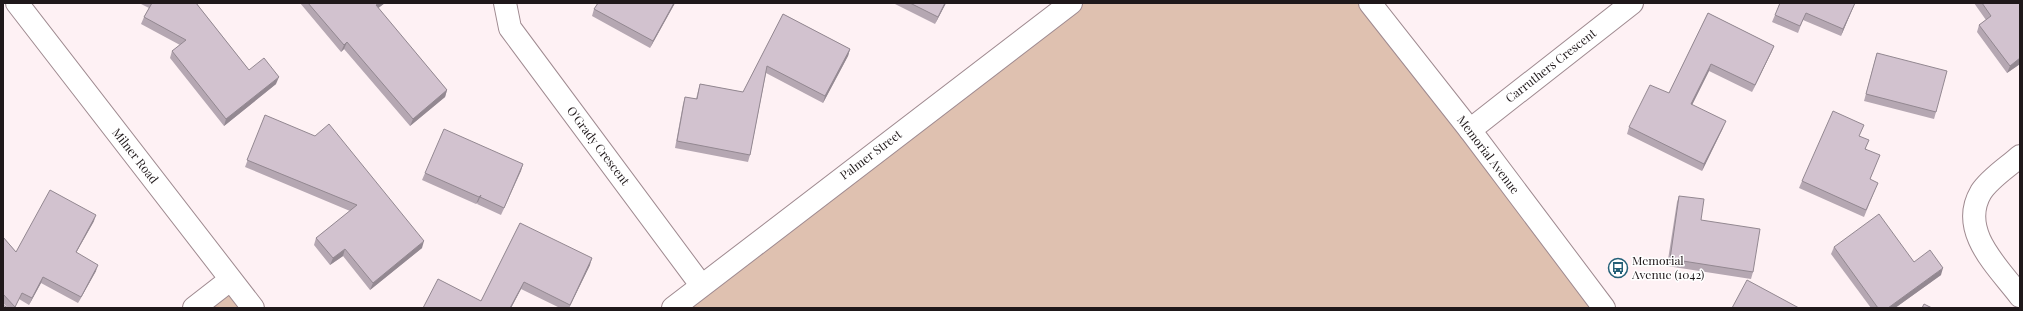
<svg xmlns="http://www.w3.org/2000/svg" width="2023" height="311" viewBox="0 0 2023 311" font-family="'Playfair Display',serif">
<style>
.green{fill:#dfc1b0}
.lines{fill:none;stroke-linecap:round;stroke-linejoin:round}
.minor-casing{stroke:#9f8a90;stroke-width:24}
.minor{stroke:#fff;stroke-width:22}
.wall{fill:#b5a7b2}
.shaded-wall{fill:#938891}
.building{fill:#d2c2cf;stroke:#938891}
.labels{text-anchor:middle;stroke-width:3;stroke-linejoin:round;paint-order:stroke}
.street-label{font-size:12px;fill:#1f181a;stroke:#fff}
.poi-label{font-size:12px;fill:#1f181a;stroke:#fff;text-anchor:start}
</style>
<rect width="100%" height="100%" fill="#fef1f4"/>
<g class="green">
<polygon points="1071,3 1370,3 1604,308 673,308"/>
<polygon points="230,280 253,308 194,308"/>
</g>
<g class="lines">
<defs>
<g id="minor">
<polyline points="17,3 253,308"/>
<polyline points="505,3 510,28 701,285"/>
<polyline points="1370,3 1470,130 1604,308"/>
<polyline points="1470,130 1632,3"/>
<path d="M 2020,156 C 2008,167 1990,178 1981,192 C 1958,231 1998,267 2020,296"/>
<polyline points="194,308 230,280"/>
<polyline points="673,308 1071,3"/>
</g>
</defs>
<use href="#minor" class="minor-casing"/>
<use href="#minor" class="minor"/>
</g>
<g class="wall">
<polygon points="139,3 196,3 249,70 276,84 224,126 170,58 172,51 180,45 141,24 144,17 149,8"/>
<polygon points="300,3 385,3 378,8 447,90 445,97 410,126 344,49 341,52"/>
<polygon points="598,3 675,3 650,48 592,16 594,9"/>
<polygon points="893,3 946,3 935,24"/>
<polygon points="1780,3 1855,3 1841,36 1803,20 1798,33 1772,22"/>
<polygon points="1974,3 2020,3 2020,64 2007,73 1977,32 1979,25 1986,20"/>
<polygon points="1708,13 1774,46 1771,53 1752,92 1709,71 1692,105 1723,128 1702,171 1627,134 1629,127 1669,93"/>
<polygon points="783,14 850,49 848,56 823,103 766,73 750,155 748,162 675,148 683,104 685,97 696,99 698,91 700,84 743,92"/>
<polygon points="1877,53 1936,112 1934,119 1864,101 1875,60"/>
<polygon points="265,115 422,248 370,290 343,256 330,265 314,245 316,238 350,211 245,167"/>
<polygon points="1860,136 1866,149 1877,162 1870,179 1875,190 1864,217 1799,188 1802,181"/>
<polygon points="523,164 501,215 477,204 478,202 476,204 422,180 425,173"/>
<polygon points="1679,196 1701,220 1753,272 1751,279 1667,266 1677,202"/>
<polygon points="94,221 76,253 96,271 78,303 41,283 29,305 19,299 15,308 3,308 8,308 3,303 3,237 16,252"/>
<polygon points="520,223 590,265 569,308 560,308 521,289 511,308 423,308 481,301"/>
<polygon points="1834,247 1914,262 1941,275 1895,308 1871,308 1831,254"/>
</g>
<g class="shaded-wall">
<polygon points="379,3 385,3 373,12 376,5"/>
<polygon points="674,3 675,3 650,48 653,41"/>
<polygon points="945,3 946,3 935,24 938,17"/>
<polygon points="1855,3 1841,36 1843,29"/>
<polygon points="347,42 344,49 341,52 344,45"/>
<polygon points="1774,46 1771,53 1752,92 1755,85"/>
<polygon points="850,49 848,56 823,103 825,96"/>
<polygon points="2020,58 2020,64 2007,73 2010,66"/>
<polygon points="1711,64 1709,71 1689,111 1691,104"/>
<polygon points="279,77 276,84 224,126 226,119"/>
<polygon points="447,90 445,97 410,126 413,119"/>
<polygon points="1726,121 1723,128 1702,171 1704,164"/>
<polygon points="523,164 521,171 501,215 504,208"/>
<polygon points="481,195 478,202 476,204 479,197"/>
<polygon points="96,215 94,221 73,258 76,252"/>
<polygon points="424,241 422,248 370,290 373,283"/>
<polygon points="345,249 343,256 330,265 333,258"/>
<polygon points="592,258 590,265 569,308 570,305"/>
<polygon points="98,265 96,271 78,303 81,297"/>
<polygon points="1943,268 1941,275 1895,308 1888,308"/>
<polygon points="43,277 41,283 29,305 32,298"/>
<polygon points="524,282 521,289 511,308 510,308"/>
</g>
<g class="building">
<polygon points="152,3 196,3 249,70 264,58 279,77 226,119 172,51 186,40 144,17"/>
<polygon points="308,3 379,3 376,5 447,90 413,119 347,42 344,45"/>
<polygon points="598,3 674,3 653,41 594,9"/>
<polygon points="910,3 945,3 938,17"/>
<polygon points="1780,3 1855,3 1843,29 1806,13 1800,26 1775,15"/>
<polygon points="1982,3 2020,3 2020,58 2010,66 1979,25 1991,16"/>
<polygon points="1708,13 1774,46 1755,85 1711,64 1691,104 1726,121 1704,164 1629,127 1650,85 1669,93"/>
<polygon points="783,14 850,49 825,96 767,66 750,155 677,141 685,97 697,99 700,84 743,92"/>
<polygon points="1877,53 1947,71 1936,112 1866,94"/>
<polygon points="1833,111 1864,125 1859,136 1869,140 1865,149 1880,155 1870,179 1878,183 1866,210 1802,181"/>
<polygon points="265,115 315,136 329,124 424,241 373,283 345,249 333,258 316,238 357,205 247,160"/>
<polygon points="444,129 523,164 504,208 480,197 481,195 479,197 425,173"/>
<polygon points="50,190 96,215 76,252 98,265 81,297 43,277 32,298 22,293 15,307 3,294 3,237 16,252"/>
<polygon points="1679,196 1704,199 1701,220 1760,229 1753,272 1670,259"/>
<polygon points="1879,214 1914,262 1930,250 1943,268 1888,308 1878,308 1834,247"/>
<polygon points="520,223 592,258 570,305 524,282 510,308 423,308 438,279 481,301"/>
<polygon points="1747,280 1799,308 1732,308"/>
<polygon points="1924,304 1932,308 1922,308"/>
<polygon points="3,305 8,308 3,308"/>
</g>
<defs>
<symbol id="bus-ring" viewBox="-11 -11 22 22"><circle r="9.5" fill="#fff" stroke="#246078" stroke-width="1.5"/><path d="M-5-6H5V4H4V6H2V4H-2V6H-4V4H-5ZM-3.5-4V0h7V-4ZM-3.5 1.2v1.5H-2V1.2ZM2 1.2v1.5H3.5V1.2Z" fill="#246078"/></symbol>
</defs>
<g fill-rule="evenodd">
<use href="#bus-ring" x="1607" y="257" width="22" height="22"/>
</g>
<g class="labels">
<g class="street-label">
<text transform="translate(1551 66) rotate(-38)" y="4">Carruthers Crescent</text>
<text transform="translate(598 146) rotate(53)" y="4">O'Grady Crescent</text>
<text transform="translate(871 155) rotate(-37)" y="4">Palmer Street</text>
<text transform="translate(1488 155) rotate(53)" y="4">Memorial Avenue</text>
<text transform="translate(135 156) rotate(52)" y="4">Milner Road</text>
</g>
<g class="poi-label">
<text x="1632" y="265">Memorial<tspan x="1632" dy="14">Avenue (1042)</tspan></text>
</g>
</g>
<rect width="2023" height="311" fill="none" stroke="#1f181a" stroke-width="8"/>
</svg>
